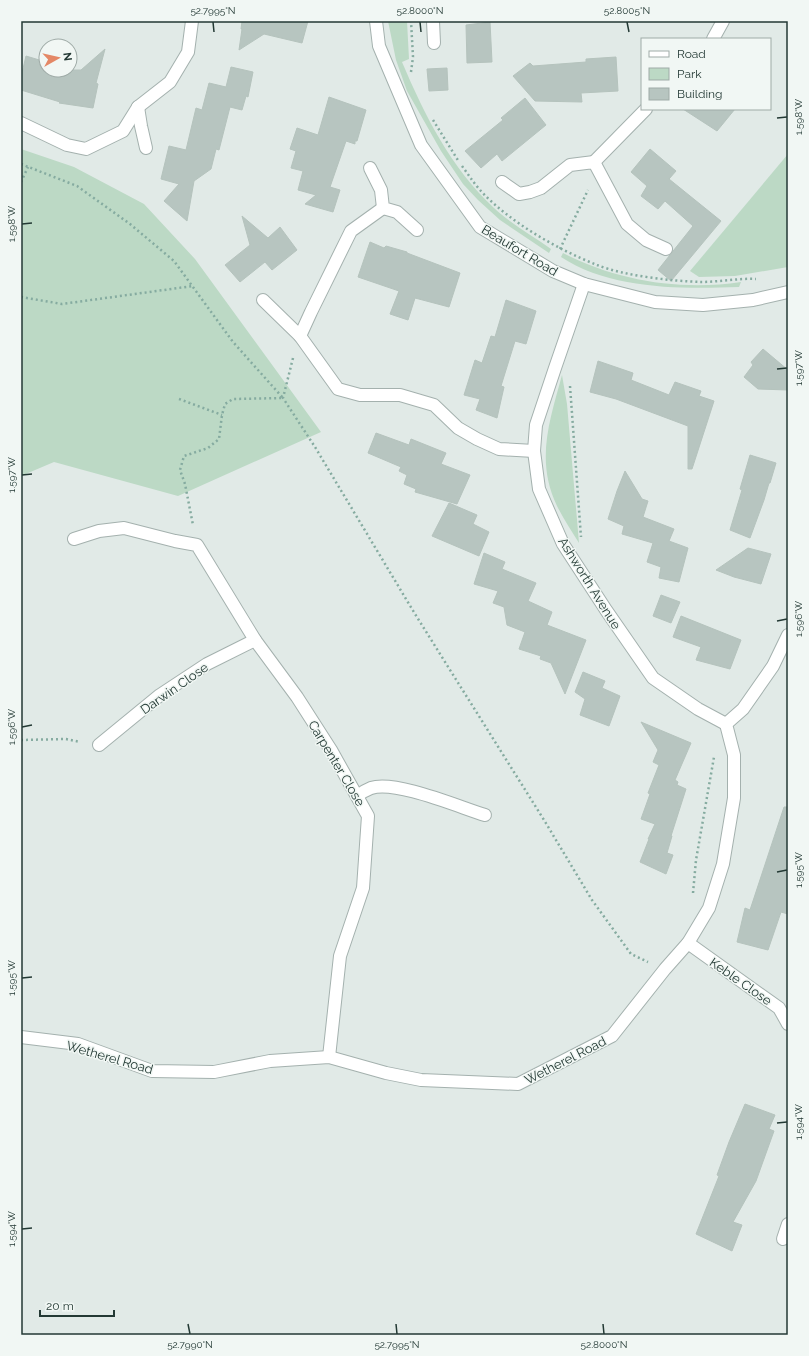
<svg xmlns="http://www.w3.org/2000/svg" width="809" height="1356" viewBox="0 0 809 1356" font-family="Raleway,sans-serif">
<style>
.green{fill:#bcd9c5}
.building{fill:#b7c5c0;stroke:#b5c3bd}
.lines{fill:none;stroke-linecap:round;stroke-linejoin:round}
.service-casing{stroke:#a4b1ae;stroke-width:14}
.minor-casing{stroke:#a4b1ae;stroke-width:14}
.tertiary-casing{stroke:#a4b1ae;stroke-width:14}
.path{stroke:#85aba0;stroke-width:2.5;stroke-dasharray:2 3;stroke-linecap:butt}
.service{stroke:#fff;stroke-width:12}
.minor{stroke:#fff;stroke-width:12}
.tertiary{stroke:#fff;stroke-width:12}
.ticks{fill:none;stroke:#233934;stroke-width:1.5}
.labels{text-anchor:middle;stroke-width:3;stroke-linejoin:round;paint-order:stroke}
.street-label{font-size:13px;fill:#233934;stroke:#f1f7f4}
.neatline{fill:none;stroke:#233934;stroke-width:1.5}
.ticks-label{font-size:10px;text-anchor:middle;fill:#233934}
</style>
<rect width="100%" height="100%" fill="#e1eae7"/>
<g class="green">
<path d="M 388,21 L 407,21 L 409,59 L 402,62 C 425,116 451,168 494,208 C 511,224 532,235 551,249 L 549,253 L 500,220 L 478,200 L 463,184 L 441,151 L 407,91 L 396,60 Z"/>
<polygon points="21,149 74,167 144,204 195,259 321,432 178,496 54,462 21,476"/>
<polygon points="788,154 788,267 735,276 699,277 690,271"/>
<path d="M 563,253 C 617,281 681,291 741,282 L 739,287 C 682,289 611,290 561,257 Z"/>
<path d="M 562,375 L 567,404 L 579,543 C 571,530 563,518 557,506 C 535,460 550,420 562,375 Z"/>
</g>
<g class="building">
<polygon points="242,21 308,21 302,43 264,34 239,50 242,29 241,29"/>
<polygon points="490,22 492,62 467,63 466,25"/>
<polygon points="105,49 96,83 98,84 93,108 59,103 60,102 21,90 21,77 26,56 46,62 46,70 81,70"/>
<polygon points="616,57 618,91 581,93 582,102 535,101 513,76 530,63 533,66 586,62 586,59"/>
<polygon points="231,67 253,72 248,97 246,96 242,110 230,107 219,150 216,149 211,169 194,181 187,221 164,201 179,184 161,179 169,146 186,150 196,108 202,110 209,83 226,87"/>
<polygon points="447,68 448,90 429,91 427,69"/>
<polygon points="329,97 366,110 357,141 355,141 355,144 346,141 330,187 340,190 333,212 305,204 316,195 298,190 303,171 291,168 296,151 290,149 297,128 318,135"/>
<polygon points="525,98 546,125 502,161 497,154 481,168 465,151 503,120 501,118"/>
<polygon points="683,109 735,109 717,131"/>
<polygon points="650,149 676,171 669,179 721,221 671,281 658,270 693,226 665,201 658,209 641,196 647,186 631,172"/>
<polygon points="242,216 268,238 280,227 297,250 272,270 265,262 240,282 225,265 250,245"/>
<polygon points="370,242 384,248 386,246 407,252 407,253 460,273 449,307 415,298 408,320 390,314 399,291 358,277"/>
<polygon points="506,300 536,311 526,344 515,341 501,386 504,387 497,418 476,410 480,399 464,395 475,360 482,363 491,336 495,337"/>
<polygon points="763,349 788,370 788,390 758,389 744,377 753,365 751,362"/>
<polygon points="598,361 633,373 631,380 669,395 675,382 701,391 699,396 714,401 692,469 688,469 688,426 616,399 590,392"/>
<polygon points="376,433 409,445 411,439 446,453 441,464 470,475 457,504 415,492 416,489 404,484 407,475 399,471 401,467 368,453"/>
<polygon points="750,455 776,463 770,483 769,483 764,500 750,538 730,530 742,490 740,489"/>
<polygon points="625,471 642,499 648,501 643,517 674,529 669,541 688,548 679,582 659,578 661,567 647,562 653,543 622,534 624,526 608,519 617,491"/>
<polygon points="449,503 477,515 473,524 489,532 479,556 432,536"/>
<polygon points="748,548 771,554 761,584 734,577 716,570"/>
<polygon points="484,553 505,562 502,569 536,583 528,601 552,612 547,625 586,640 565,694 551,663 540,659 541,656 519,649 525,632 507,625 504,607 493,603 498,591 474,584"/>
<polygon points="661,595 680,602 671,623 653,616"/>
<polygon points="681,616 741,640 730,669 696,660 701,647 673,637"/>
<polygon points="583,672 605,681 602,688 620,696 609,726 580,715 585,699 575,692"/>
<polygon points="641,722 691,743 675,780 678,782 677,785 686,789 671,836 672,836 667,853 673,855 666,874 640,862 649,839 648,839 655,824 641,819 650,794 648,793 659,765 653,762 658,750"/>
<polygon points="784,807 788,807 788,914 781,912 768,950 737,942 745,908 750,910"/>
<polygon points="745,1104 775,1115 769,1129 774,1131 756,1181 733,1222 742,1225 732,1251 696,1234 719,1176 717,1175 729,1142"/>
</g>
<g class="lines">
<defs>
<g id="service">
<polyline points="433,21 434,43"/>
<polyline points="138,107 141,126 146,148"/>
<polyline points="21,123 67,145 86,149 123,131 138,107"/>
<polyline points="370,168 381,190 383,208 397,212 417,230"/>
<polyline points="502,182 519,194 530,192 541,188 570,165 594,162 627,224 646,240 666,249"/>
<polyline points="300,336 311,312 351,231 383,208"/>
<path d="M 357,796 C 361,793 366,790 371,788 C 396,780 459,807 485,815"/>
<polyline points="783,1239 788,1224"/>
</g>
<g id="minor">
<polyline points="713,39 723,21"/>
<polyline points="138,107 170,82 188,52 192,21"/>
<polyline points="594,162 646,109"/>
<polyline points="584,284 555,368 536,425 534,451 539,489 563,544 606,610 653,678 698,709 726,724"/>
<polyline points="263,300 300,336 338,389 360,395 400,395 434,405 458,428 477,439 499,449 534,451"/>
<polyline points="74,539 99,531 124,528 175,541 197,545 255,640 297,697 331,750 368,816 363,888 340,956 329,1057"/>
<polyline points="99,745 160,695 207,664 255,640"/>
<polyline points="688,943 779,1008 788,1024"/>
<polyline points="21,1037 78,1044 152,1071 214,1072 270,1061 329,1057 386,1073 421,1080 518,1084 612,1036 665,969 688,943 709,908 723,864 734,798 734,755 726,724 743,709 773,666 788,635"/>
</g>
<polyline id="tertiary" points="376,21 379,46 421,145 480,227 553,271 584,284 655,302 703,305 753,300 788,292"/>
</defs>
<use href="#service" class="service-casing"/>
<use href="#minor" class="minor-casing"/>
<use href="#tertiary" class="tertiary-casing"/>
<g class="path">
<polyline points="411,72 413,57 411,21"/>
<polyline points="433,120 459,162"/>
<polyline points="21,164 77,186 130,224 174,261 233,342 283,398 233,399 225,404 222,415 219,439 208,448 184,456 180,470 185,484 193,525"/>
<path d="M 462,166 C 468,174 473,182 480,190 C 509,222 557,249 597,265 C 625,276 671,281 701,282 C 719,282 738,278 756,279"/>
<polyline points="21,182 28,167"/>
<polyline points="560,249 588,190"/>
<polyline points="21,297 62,304 193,286"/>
<polyline points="293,358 283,398 315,447 415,614 544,820 592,900 631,954 648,962"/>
<polyline points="570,386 581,537"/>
<polyline points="179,399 222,415"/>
<polyline points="21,740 66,739 80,742"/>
<polyline points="693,893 696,860 714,757"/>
</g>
<use href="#service" class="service"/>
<use href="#minor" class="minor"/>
<use href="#tertiary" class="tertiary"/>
</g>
<path class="ticks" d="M 213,22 L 214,32M 420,22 L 421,32M 627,22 L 629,32M 777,118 L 787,117M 22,224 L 32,223M 777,369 L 787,368M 22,475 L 32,474M 777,621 L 787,619M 22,727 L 32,725M 777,872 L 787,870M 22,978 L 32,977M 777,1123 L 787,1122M 22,1229 L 32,1228M 188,1324 L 190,1334M 396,1324 L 397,1334M 603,1324 L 604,1334"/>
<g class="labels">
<g class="street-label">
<text transform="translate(520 250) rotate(31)" y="5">Beaufort Road</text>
<text transform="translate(590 583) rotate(58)" y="5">Ashworth Avenue</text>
<text transform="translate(174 688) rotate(-35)" y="5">Darwin Close</text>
<text transform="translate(337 763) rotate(59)" y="5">Carpenter Close</text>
<text transform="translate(741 981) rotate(35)" y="5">Keble Close</text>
<text transform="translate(110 1057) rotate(16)" y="5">Wetherel Road</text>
<text transform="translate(565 1060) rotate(-27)" y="5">Wetherel Road</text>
</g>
</g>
<rect width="809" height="1356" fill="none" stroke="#f1f7f4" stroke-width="44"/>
<rect x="641" y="38" width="130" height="72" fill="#f1f7f4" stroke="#9faba7"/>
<rect x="649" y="51" width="20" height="6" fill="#ffffff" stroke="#9faba7"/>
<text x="677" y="58" font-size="12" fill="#233934">Road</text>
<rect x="649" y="68" width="20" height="12" fill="#bcd9c5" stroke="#9faba7"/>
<text x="677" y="78" font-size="12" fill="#233934">Park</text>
<rect x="649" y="88" width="20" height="12" fill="#b7c5c0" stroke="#9faba7"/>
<text x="677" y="98" font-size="12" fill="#233934">Building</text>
<g transform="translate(58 58) rotate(82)"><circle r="19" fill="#f1f7f4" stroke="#9faba7"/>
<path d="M0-3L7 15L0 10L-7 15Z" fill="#e48866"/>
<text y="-6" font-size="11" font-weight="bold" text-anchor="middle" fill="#233934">N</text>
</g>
<path d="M40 1310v6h74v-6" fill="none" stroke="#233934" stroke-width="2"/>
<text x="46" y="1310" font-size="12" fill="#233934" stroke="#f1f7f4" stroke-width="3" paint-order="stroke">20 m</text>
<rect x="22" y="22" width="765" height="1312" class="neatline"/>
<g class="ticks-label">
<text x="213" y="14">52.7995°N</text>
<text x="420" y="14">52.8000°N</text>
<text x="627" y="14">52.8005°N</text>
<text transform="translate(798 117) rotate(-90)" y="4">1.598°W</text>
<text transform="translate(11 224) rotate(-90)" y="4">1.598°W</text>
<text transform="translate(798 368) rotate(-90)" y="4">1.597°W</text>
<text transform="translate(11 475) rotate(-90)" y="4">1.597°W</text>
<text transform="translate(798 619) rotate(-90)" y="4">1.596°W</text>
<text transform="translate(11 727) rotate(-90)" y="4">1.596°W</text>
<text transform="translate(798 870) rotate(-90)" y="4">1.595°W</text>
<text transform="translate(11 978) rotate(-90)" y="4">1.595°W</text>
<text transform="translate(798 1122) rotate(-90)" y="4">1.594°W</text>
<text transform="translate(11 1229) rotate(-90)" y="4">1.594°W</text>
<text x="190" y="1348">52.7990°N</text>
<text x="397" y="1348">52.7995°N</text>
<text x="604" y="1348">52.8000°N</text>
</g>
</svg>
